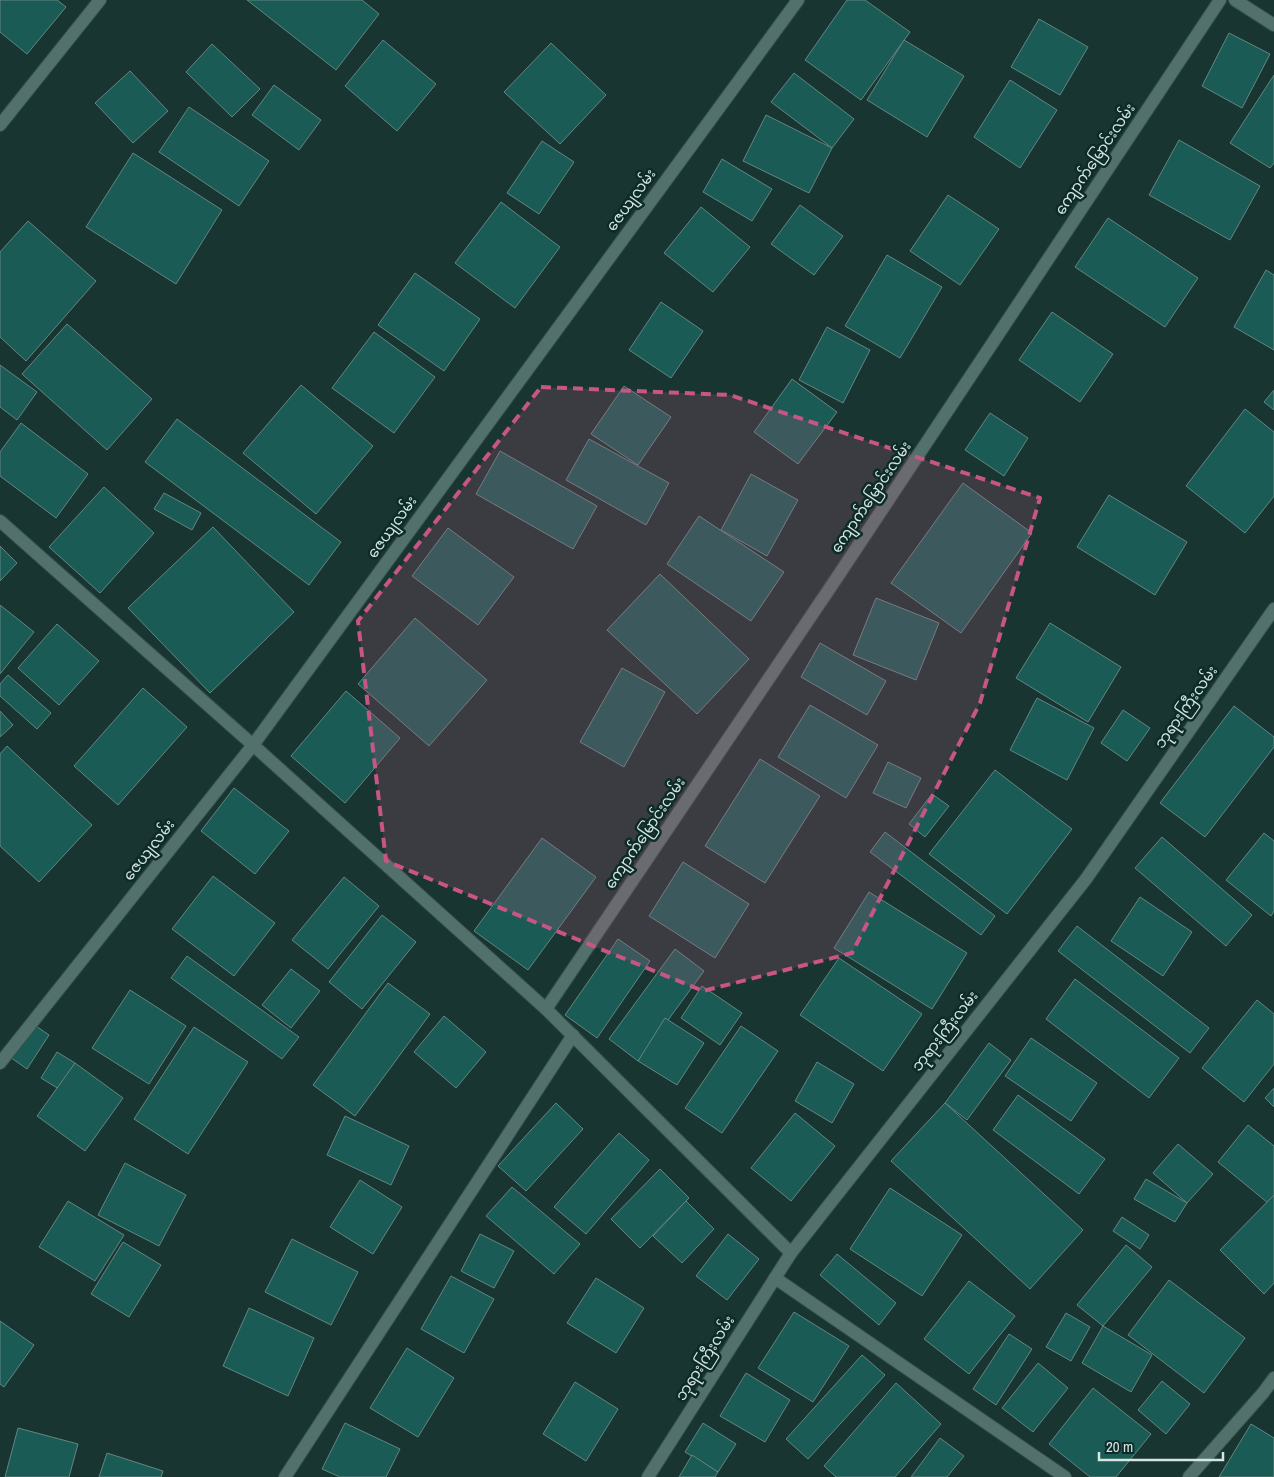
<svg xmlns="http://www.w3.org/2000/svg" width="1274" height="1477" viewBox="0 0 1274 1477" font-family="'Archivo Narrow','Noto Sans Myanmar',sans-serif">
<style>
.building{fill:#1a5b56;stroke:#658581}
.lines{fill:none;stroke-linecap:round;stroke-linejoin:round}
.minor-casing{stroke:#37504e;stroke-width:14}
.minor{stroke:#52716d;stroke-width:12}
.marked{fill:#c75684;fill-opacity:0.2;stroke:#c75684;stroke-width:4;stroke-dasharray:10 6;stroke-linejoin:round}
.labels{text-anchor:middle;stroke-width:5;stroke-linejoin:round;paint-order:stroke}
.street-label{font-size:15px;fill:#d4e5e2;stroke:#0d2b28}
</style>
<rect width="100%" height="100%" fill="#183532"/>
<g class="building">
<polygon points="0,0 57,0 66,7 27,54 0,32"/>
<polygon points="247,0 362,0 379,14 336,70"/>
<polygon points="847,0 865,0 910,32 861,100 805,60"/>
<polygon points="1039,19 1088,47 1060,95 1011,67"/>
<polygon points="1229,33 1270,54 1242,108 1202,86"/>
<polygon points="383,40 436,84 397,131 345,86"/>
<polygon points="904,40 964,76 927,137 867,100"/>
<polygon points="551,43 606,95 560,144 504,92"/>
<polygon points="212,44 260,89 232,117 186,72"/>
<polygon points="130,71 168,111 133,143 95,103"/>
<polygon points="794,73 854,119 832,148 771,102"/>
<polygon points="1274,75 1274,163 1270,168 1230,143"/>
<polygon points="1010,80 1057,110 1020,168 974,137"/>
<polygon points="274,85 321,120 299,150 252,115"/>
<polygon points="189,107 269,161 239,206 159,152"/>
<polygon points="766,115 832,148 809,193 743,161"/>
<polygon points="1179,140 1260,186 1230,240 1149,195"/>
<polygon points="542,141 574,162 539,214 507,193"/>
<polygon points="133,153 222,210 176,284 86,227"/>
<polygon points="722,159 772,189 752,221 703,192"/>
<polygon points="948,195 999,229 960,285 910,251"/>
<polygon points="501,202 560,247 515,308 455,263"/>
<polygon points="800,205 843,236 814,275 771,244"/>
<polygon points="701,207 750,247 713,292 664,253"/>
<polygon points="1108,218 1198,278 1165,327 1075,267"/>
<polygon points="28,221 96,281 26,361 0,337 0,252"/>
<polygon points="887,255 942,287 900,358 845,326"/>
<polygon points="1266,270 1274,275 1274,350 1234,327"/>
<polygon points="415,273 480,319 444,371 378,325"/>
<polygon points="661,302 703,331 671,378 629,350"/>
<polygon points="1052,312 1113,354 1080,402 1019,360"/>
<polygon points="67,324 152,399 107,450 22,374"/>
<polygon points="827,327 870,350 843,403 799,380"/>
<polygon points="374,332 435,377 394,433 332,388"/>
<polygon points="0,365 37,392 17,420 0,407"/>
<polygon points="792,379 837,412 798,464 754,432"/>
<polygon points="301,385 373,446 316,514 243,453"/>
<polygon points="624,386 671,417 638,465 591,434"/>
<polygon points="1274,390 1274,410 1264,402"/>
<polygon points="1245,409 1274,432 1274,496 1245,533 1186,486"/>
<polygon points="990,413 1028,438 1004,476 965,450"/>
<polygon points="177,419 341,542 309,585 145,462"/>
<polygon points="21,423 88,474 56,518 0,476 0,452"/>
<polygon points="589,439 669,483 646,525 566,480"/>
<polygon points="500,451 597,506 573,549 476,494"/>
<polygon points="751,474 798,500 767,556 721,530"/>
<polygon points="963,483 1032,533 961,633 891,583"/>
<polygon points="104,487 154,533 100,593 49,547"/>
<polygon points="164,493 201,513 192,530 154,509"/>
<polygon points="1109,495 1187,542 1155,595 1077,547"/>
<polygon points="699,516 784,572 751,621 667,564"/>
<polygon points="213,527 294,612 210,693 128,608"/>
<polygon points="448,528 514,577 478,625 412,576"/>
<polygon points="0,546 17,563 0,581"/>
<polygon points="660,574 749,659 697,714 607,630"/>
<polygon points="876,598 939,623 916,680 853,655"/>
<polygon points="0,605 34,632 0,674"/>
<polygon points="415,618 487,680 429,746 358,684"/>
<polygon points="1050,623 1121,667 1088,722 1016,678"/>
<polygon points="57,624 99,661 59,705 18,668"/>
<polygon points="820,643 886,681 867,715 801,677"/>
<polygon points="622,668 665,692 624,767 580,742"/>
<polygon points="8,675 51,713 37,729 0,696 0,684"/>
<polygon points="143,688 187,727 118,805 74,766"/>
<polygon points="346,691 400,738 345,803 291,756"/>
<polygon points="1037,698 1094,728 1067,780 1010,750"/>
<polygon points="810,705 878,745 846,798 778,757"/>
<polygon points="1234,706 1274,737 1274,747 1205,837 1160,803"/>
<polygon points="1123,710 1150,728 1127,761 1101,743"/>
<polygon points="0,711 13,725 0,737"/>
<polygon points="7,746 92,825 39,882 0,846 0,754"/>
<polygon points="760,759 820,796 765,883 705,846"/>
<polygon points="888,762 921,778 906,808 873,793"/>
<polygon points="995,770 1072,829 1007,914 929,854"/>
<polygon points="234,788 289,831 255,874 201,831"/>
<polygon points="932,794 949,806 925,837 909,824"/>
<polygon points="885,832 995,916 981,935 870,852"/>
<polygon points="1264,833 1274,841 1274,911 1271,916 1226,880"/>
<polygon points="1162,837 1252,915 1226,946 1135,868"/>
<polygon points="542,838 596,877 528,970 474,931"/>
<polygon points="683,862 749,904 715,958 649,916"/>
<polygon points="213,876 275,923 234,976 172,929"/>
<polygon points="344,877 379,906 328,969 292,940"/>
<polygon points="869,892 967,953 932,1009 834,948"/>
<polygon points="1140,897 1192,932 1163,976 1111,941"/>
<polygon points="382,915 416,942 362,1009 329,982"/>
<polygon points="1077,926 1209,1028 1190,1053 1058,951"/>
<polygon points="618,939 650,961 597,1038 565,1015"/>
<polygon points="675,949 704,971 638,1061 609,1039"/>
<polygon points="187,956 299,1037 282,1059 171,978"/>
<polygon points="839,958 922,1014 883,1071 800,1015"/>
<polygon points="291,969 320,991 291,1028 262,1005"/>
<polygon points="1075,979 1179,1058 1149,1098 1046,1019"/>
<polygon points="388,983 430,1014 355,1116 313,1085"/>
<polygon points="702,986 742,1013 720,1045 681,1018"/>
<polygon points="130,990 186,1026 149,1084 92,1048"/>
<polygon points="1257,1000 1274,1014 1274,1064 1244,1102 1202,1068"/>
<polygon points="444,1016 486,1052 456,1088 414,1052"/>
<polygon points="665,1018 704,1043 677,1085 638,1061"/>
<polygon points="33,1024 49,1035 27,1069 10,1057"/>
<polygon points="741,1026 778,1051 722,1133 685,1108"/>
<polygon points="194,1027 248,1062 188,1154 134,1119"/>
<polygon points="1031,1038 1097,1083 1071,1121 1005,1076"/>
<polygon points="989,1043 1011,1060 967,1120 945,1103"/>
<polygon points="57,1052 75,1063 59,1089 41,1078"/>
<polygon points="817,1062 854,1084 832,1123 795,1101"/>
<polygon points="75,1063 123,1098 85,1151 37,1116"/>
<polygon points="1274,1088 1274,1107 1265,1098"/>
<polygon points="1018,1095 1105,1159 1079,1194 993,1130"/>
<polygon points="556,1103 583,1129 526,1191 498,1166"/>
<polygon points="945,1103 1083,1230 1030,1289 891,1161"/>
<polygon points="795,1113 835,1146 791,1201 751,1168"/>
<polygon points="345,1116 409,1146 391,1185 327,1155"/>
<polygon points="1248,1125 1274,1146 1274,1196 1268,1203 1218,1162"/>
<polygon points="619,1133 649,1160 586,1234 554,1207"/>
<polygon points="1178,1144 1213,1174 1187,1203 1153,1173"/>
<polygon points="125,1163 186,1195 159,1246 98,1215"/>
<polygon points="660,1169 689,1198 640,1248 611,1219"/>
<polygon points="1146,1179 1187,1203 1175,1222 1134,1199"/>
<polygon points="360,1180 402,1207 373,1254 330,1227"/>
<polygon points="512,1187 580,1244 554,1274 486,1216"/>
<polygon points="890,1188 962,1235 922,1296 850,1249"/>
<polygon points="1274,1195 1274,1283 1264,1294 1220,1250"/>
<polygon points="68,1201 124,1235 95,1281 39,1247"/>
<polygon points="686,1201 714,1229 682,1263 653,1236"/>
<polygon points="1122,1217 1149,1235 1140,1249 1113,1231"/>
<polygon points="480,1234 514,1251 494,1288 461,1271"/>
<polygon points="728,1234 759,1259 727,1300 696,1276"/>
<polygon points="292,1239 358,1272 331,1325 265,1292"/>
<polygon points="123,1242 161,1265 129,1317 91,1294"/>
<polygon points="1126,1245 1152,1267 1103,1326 1077,1305"/>
<polygon points="837,1254 896,1303 879,1325 820,1275"/>
<polygon points="451,1276 494,1299 464,1353 421,1329"/>
<polygon points="596,1278 644,1308 616,1353 567,1323"/>
<polygon points="1169,1280 1245,1338 1204,1393 1128,1335"/>
<polygon points="969,1281 1015,1316 969,1374 924,1339"/>
<polygon points="249,1308 314,1338 288,1396 223,1366"/>
<polygon points="794,1312 849,1346 813,1402 758,1368"/>
<polygon points="1066,1313 1090,1327 1071,1361 1046,1347"/>
<polygon points="0,1321 34,1345 4,1387 0,1384"/>
<polygon points="1103,1326 1152,1355 1131,1392 1082,1363"/>
<polygon points="1009,1334 1032,1349 996,1405 973,1389"/>
<polygon points="407,1348 454,1378 418,1437 370,1408"/>
<polygon points="862,1355 885,1375 808,1459 786,1439"/>
<polygon points="1038,1363 1068,1388 1033,1432 1002,1408"/>
<polygon points="746,1373 790,1400 765,1442 720,1416"/>
<polygon points="1162,1381 1190,1404 1166,1434 1138,1410"/>
<polygon points="575,1382 618,1409 586,1461 543,1434"/>
<polygon points="896,1383 941,1424 895,1477 836,1477 824,1466"/>
<polygon points="1093,1388 1151,1434 1116,1477 1090,1477 1049,1444"/>
<polygon points="345,1423 400,1449 386,1477 340,1477 322,1469"/>
<polygon points="703,1423 736,1444 718,1472 685,1452"/>
<polygon points="1251,1424 1274,1438 1274,1477 1219,1477"/>
<polygon points="18,1428 78,1444 69,1477 5,1477"/>
<polygon points="940,1438 964,1456 947,1477 911,1477"/>
<polygon points="107,1453 163,1471 161,1477 99,1477"/>
<polygon points="692,1455 718,1472 715,1477 679,1477"/>
</g>
<g class="lines">
<defs>
<g id="minor">
<polyline points="1235,0 1274,25"/>
<polyline points="0,125 100,0"/>
<polyline points="0,521 253,745 546,1009 791,1253"/>
<polyline points="546,1009 836,579 1220,0"/>
<polyline points="0,1063 253,745 798,0"/>
<polyline points="775,1278 1065,1477"/>
<polyline points="285,1477 573,1035"/>
<polyline points="648,1477 791,1253 1086,879 1274,609"/>
<polyline points="1189,1477 1263,1393 1274,1378"/>
</g>
</defs>
<use href="#minor" class="minor-casing"/>
<use href="#minor" class="minor"/>
</g>
<path class="marked" d="M 541,387 L 730,395 L 1040,498 L 980,703 L 852,953 L 703,991 L 386,861 L 358,621 Z"/>
<g class="labels">
<g class="street-label">
<text transform="translate(1095 159) rotate(-56)" y="5">ကျောက်မြောင်းလမ်း</text>
<text transform="translate(631 200) rotate(-54)" y="5">ဇေယျလမ်း</text>
<text transform="translate(871 497) rotate(-56)" y="5">ကျောက်မြောင်းလမ်း</text>
<text transform="translate(392 527) rotate(-54)" y="5">ဇေယျလမ်း</text>
<text transform="translate(1186 707) rotate(-55)" y="5">ဘုရားကြီးလမ်း</text>
<text transform="translate(645 833) rotate(-56)" y="5">ကျောက်မြောင်းလမ်း</text>
<text transform="translate(149 850) rotate(-52)" y="5">ဇေယျလမ်း</text>
<text transform="translate(945 1031) rotate(-52)" y="5">ဘုရားကြီးလမ်း</text>
<text transform="translate(705 1358) rotate(-58)" y="5">ဘုရားကြီးလမ်း</text>
</g>
</g>
<path d="M1099 1452v8h124v-8" fill="none" stroke="#d4e5e2" stroke-width="2.5"/>
<text x="1106" y="1452" font-size="15" fill="#d4e5e2" stroke="#0d2b28" stroke-width="4" paint-order="stroke">20 m</text>
</svg>
